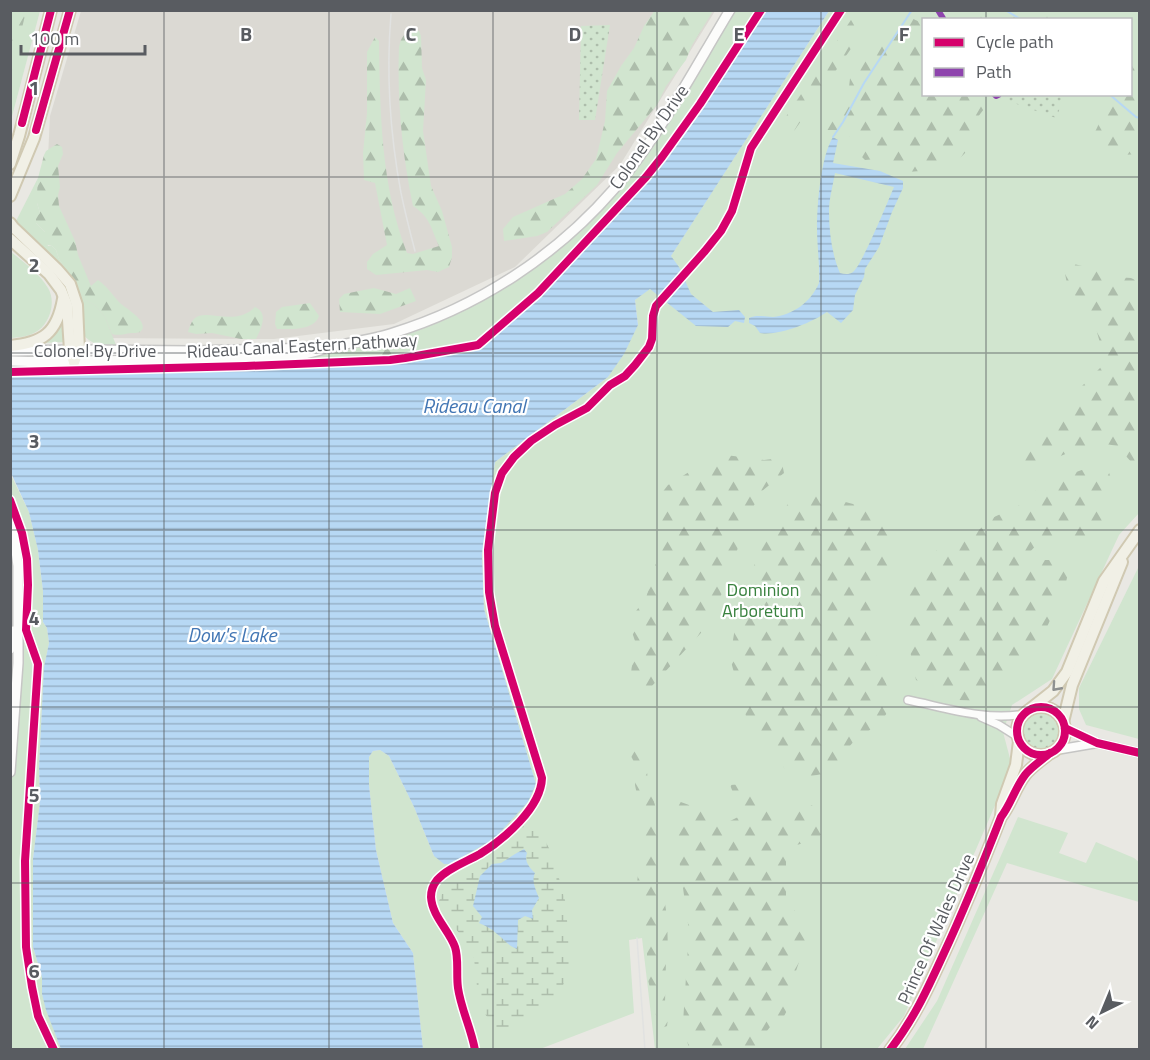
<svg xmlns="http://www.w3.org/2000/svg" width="1150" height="1060" viewBox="0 0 1150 1060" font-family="'Titillium Web',sans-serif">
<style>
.education{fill:#dbd9d3}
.green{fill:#d1e5cf;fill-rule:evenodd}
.forest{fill:url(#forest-firs)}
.wetland{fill:url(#wetland-marsh)}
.garden{fill:url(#garden-dots)}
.water{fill:url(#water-rules);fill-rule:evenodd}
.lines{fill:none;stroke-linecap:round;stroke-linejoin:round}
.stream{stroke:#b7d8f4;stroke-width:2}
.minor-casing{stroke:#c5c5c4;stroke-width:10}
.tertiary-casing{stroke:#c5c5c4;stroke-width:11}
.secondary-casing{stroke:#c6c6c5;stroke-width:12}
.primary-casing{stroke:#d0c9b2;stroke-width:14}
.minor{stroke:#fcfcfb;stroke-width:7}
.tertiary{stroke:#fcfcfb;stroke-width:8}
.secondary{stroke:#fcfcfb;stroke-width:9}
.primary{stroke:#f1f0e6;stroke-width:10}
.tram{stroke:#e1e2e1;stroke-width:1.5}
.quiet{stroke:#8e44ad;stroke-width:6;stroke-dasharray:12 6;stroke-linecap:butt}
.cycleway-casing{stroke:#fff;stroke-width:11}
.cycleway{stroke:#d6006c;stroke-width:8}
.oneway{stroke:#8e9090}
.grid{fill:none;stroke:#595c61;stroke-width:1.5;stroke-opacity:0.55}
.labels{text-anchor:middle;stroke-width:4.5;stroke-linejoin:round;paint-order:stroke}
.street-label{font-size:18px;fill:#595c61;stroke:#fff}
.park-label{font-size:18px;fill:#38813e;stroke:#fff}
.water-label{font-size:20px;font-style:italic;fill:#4276b4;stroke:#fff}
.grid-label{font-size:20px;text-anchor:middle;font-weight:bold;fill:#595c61;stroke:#fff;stroke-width:4.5;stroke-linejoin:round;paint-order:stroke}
</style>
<defs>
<pattern id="forest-firs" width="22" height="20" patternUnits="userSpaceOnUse" patternTransform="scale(1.5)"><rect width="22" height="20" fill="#d1e5cf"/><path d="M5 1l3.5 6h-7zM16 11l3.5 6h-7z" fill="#adbdab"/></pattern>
<pattern id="wetland-marsh" width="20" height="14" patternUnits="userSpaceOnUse" patternTransform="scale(1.5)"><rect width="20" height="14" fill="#d1e5cf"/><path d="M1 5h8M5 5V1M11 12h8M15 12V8" fill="none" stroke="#adbdab"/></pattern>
<pattern id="garden-dots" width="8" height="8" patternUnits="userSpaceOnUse" patternTransform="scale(1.5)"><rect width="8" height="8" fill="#d1e5cf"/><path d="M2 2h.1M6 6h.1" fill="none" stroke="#adbdab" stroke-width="1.8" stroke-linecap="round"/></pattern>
<pattern id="water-rules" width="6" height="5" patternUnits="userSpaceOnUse" patternTransform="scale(1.5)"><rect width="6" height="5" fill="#b7d8f4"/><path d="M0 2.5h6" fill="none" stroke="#98b2c9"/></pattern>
</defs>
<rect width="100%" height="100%" fill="#e9e8e3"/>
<polygon class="education" points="81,11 715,11 620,165 515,267 394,324 274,339 92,338 47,178 50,116"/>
<g class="green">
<polygon points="11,11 40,11 11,120"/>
<path d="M 735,11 L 757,11 L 662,153 L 646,172 L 549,278 L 478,343 L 415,355 L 389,357 L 279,362 L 11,369 L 11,366 C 33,368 56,366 78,366 C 116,364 154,363 191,362 C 235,361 279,362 322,355 C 363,348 406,337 444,320 C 516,288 583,238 632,175 C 672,124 702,66 735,11 Z"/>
<path d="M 829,11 L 1139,11 L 1139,513 L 1119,535 L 1052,679 L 1012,705 L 1003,732 L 1012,766 L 904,1016 L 877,1049 L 655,1049 L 642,938 L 629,940 L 634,1013 L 540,1049 L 423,1049 L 413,953 L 393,923 L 376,850 L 369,785 L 369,757 L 373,751 L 380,750 L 389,756 L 414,807 L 434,856 L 536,784 L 484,609 L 482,556 L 495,462 L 608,377 L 638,325 L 635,300 L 650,288 ZM 924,20 L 1130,20 L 1130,94 L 924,94 Z"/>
<path d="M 38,178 L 37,203 L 40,213 L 36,223 L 45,232 L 45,237 L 48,246 L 52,246 L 56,250 L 59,259 L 85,300 L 95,305 L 105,317 L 116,345 C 102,344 93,347 83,334 L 81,303 L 15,223 Z"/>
<path d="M 10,251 C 23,262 39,273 48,288 C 57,303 49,326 34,333 C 27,337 19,337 11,338 Z"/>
<polygon points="63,314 65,342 42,343"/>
<polygon points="10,473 29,512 38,550 43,591 43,622 47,628 49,643 44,667 39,767 40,802 33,859 33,947 42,977 42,994 61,1049 11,1049"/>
<polygon points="1139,566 1139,739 1086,725 1079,709 1079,688"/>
<polygon points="1018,817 1068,833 1059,853 1086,863 1096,842 1134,858 1139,862 1139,902 1007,863 923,1049 905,1049 937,1001"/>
</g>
<g class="forest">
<polygon points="11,10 26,11 11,75 10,11"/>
<polygon points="655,10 713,11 692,45 686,60 666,86 657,105 617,153 597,185 547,232 537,236 504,241 503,229 513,217 565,194 582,179 596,159 605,121 607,91 621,66 634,48 644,26"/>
<path d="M 1048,10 L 1061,19 L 961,19 C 971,9 990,7 1004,14 L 1007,11 Z"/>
<polygon points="857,11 877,11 792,134 787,136 782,134 778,131 783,121"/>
<path d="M 903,16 C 910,16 916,21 923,23 L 924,94 L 980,95 L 984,103 L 984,109 L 974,122 L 968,150 L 959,159 L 943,164 L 934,170 L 907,172 C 889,156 889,159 865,160 L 857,152 L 855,141 L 841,130 L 819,130 L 817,124 L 819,119 L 840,101 L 849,87 L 851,70 L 893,22 Z"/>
<path d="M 413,30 L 419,31 L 421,36 L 422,68 L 426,80 L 423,131 L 431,186 L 442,211 L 452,247 L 452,257 L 449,267 L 438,272 L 427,270 L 376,275 L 367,269 L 367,262 L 373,254 L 387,245 L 375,183 L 364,180 L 363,153 L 367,113 L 367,52 L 375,37 L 379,41 C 380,113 381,186 407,253 L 413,254 L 439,246 C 431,228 430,217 413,206 C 402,153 397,101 399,47 C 401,38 404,32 413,30 Z"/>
<polygon points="1138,46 1140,49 1139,154 1122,155 1111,151 1103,143 1096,139 1094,134 1109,103 1100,95 1130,94 1131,47"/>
<path d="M 57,144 L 62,147 L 63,154 L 58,166 L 60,187 L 58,195 L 59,206 L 75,241 L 78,255 L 91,286 L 98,280 C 107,286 113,296 121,304 C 127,309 151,323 140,332 C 138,333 133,333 131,333 C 124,334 119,336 112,334 L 105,317 L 95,305 L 85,300 L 59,259 L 56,250 L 52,246 L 44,244 L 45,232 L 36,223 L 36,217 L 40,213 L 37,203 L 37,193 L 38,178 L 44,155 L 46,151 Z"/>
<path d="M 1070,263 L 1102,271 L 1115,277 L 1131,278 L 1139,282 L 1139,463 L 1133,464 L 1117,446 L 1095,442 L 1031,468 C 1017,463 1016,456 1022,443 L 1074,400 L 1082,386 L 1101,367 L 1105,360 L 1094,322 L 1067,284 L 1064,268 Z"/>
<polygon points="374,288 396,294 410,288 416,301 380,314 340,312 339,299 344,294"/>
<path d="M 310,303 L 319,316 C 314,331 290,329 277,329 L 275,324 L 276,312 L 282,307 Z"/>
<path d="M 255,307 C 269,313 261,329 256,339 L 241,339 L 212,333 L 196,334 L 188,332 C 189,328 191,322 194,319 C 206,307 234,328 255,307 Z"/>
<polygon points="406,339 409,340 412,343 411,350 408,353 372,358 364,357 366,352 380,347 392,346 398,341"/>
<polygon points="718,454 764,460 781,458 784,473 762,491 751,511 712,621 651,687 635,685 631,673 635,641 630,626 636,611 646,598 660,548 658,498 668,485"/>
<polygon points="1090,467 1107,467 1113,484 1106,497 1107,512 1101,527 1088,536 1039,542 1029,553 1042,560 1059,560 1068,573 1065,587 1033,658 1008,676 999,689 984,694 975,701 959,700 916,680 903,617 916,571 938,549 969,539 992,518 1020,505 1043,484"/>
<polygon points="808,492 868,508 889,530 891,546 891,563 876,590 874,636 875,651 890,695 889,710 880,723 854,741 835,764 822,774 807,777 786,770 756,733 747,720 730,658 738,610 765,536 793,497"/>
<polygon points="626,731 639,740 643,746 648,779 656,809 656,825 661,849 660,865 667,918 668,951 666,958 665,1003 668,1018 667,1026 659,1029 647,975 647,949 637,883 639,866 645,851 640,809 635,785 637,768 622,738"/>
<polygon points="746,784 762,810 809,804 823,811 826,826 818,839 786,848 786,898 795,911 806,941 796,971 791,1003 783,1018 770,1027 760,1040 758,1049 689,1049 683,1023 689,931 673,816 678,801 714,814 728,822 742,815 730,785"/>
</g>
<polygon class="wetland" points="526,823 538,827 553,856 566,904 570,967 560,993 541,1014 516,1029 498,1029 483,1012 478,996 474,958 462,936 450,923 439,901 446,884 462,871 485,857 500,852"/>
<g class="garden">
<polygon points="610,25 595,120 579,120 581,26"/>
<polygon points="1001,95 1001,94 1065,95 1056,118 1000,98"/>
<circle cx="1041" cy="730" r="19"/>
</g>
<g class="water">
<polygon points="764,11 829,11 671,256 679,267 691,294 713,312 739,310 745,317 744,323 735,321 728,327 696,326 650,289 635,300 638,325 624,354 608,377 495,462 482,556 484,609 536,784 528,802 494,839 450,864 444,864 434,856 414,807 389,756 380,750 373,751 369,757 369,785 376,850 393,923 413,953 423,1049 61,1049 46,1010 42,994 42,977 33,947 33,859 40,802 39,767 44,667 49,643 47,628 43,622 43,591 38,550 29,512 11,473 11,375 338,366 414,361 478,348 540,293 565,268 652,172 684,131"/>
<path d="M 833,137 L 838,140 L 833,163 L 880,171 L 903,181 L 903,188 L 892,212 L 879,247 L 865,269 L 864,277 L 855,295 L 853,310 L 841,323 L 827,312 C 811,323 779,336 760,333 L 755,326 L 749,323 L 749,318 C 757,314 765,317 773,317 C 793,315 811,302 819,283 C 820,265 817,246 817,228 C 817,204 821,156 833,137 ZM 835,173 L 894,187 C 888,201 862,265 853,272 C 849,275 844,274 840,273 C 832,255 829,232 829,211 C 829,199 833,185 835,173 Z"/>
<path d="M 524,849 L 527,853 C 524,861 529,867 535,873 C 531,881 536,890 539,898 L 532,910 L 533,919 L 525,916 L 518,920 L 517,949 C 507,945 505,940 497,934 C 492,929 486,926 479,923 L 482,917 L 473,906 L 480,876 L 492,864 L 501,863 L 515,854 Z"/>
</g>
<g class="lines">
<g class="stream">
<polyline points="1005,10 1022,20"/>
<polyline points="1109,94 1136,117 1140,118"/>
<polyline points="833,137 843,122 864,83 912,10"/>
</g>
<defs>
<g id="minor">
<path d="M 908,700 C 947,708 985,721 1025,714"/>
<polyline points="981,717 999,725 1018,737"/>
</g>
<g id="tertiary">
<polyline points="1065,728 1097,743 1140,753"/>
<polyline points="1056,750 1097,743"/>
</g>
<g id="secondary">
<polyline points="10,351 79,350 192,351 317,348"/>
<path d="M 10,361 C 75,363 140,360 205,358 C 237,357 269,359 300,355 C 312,353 323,349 335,346 C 355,342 374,339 393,333 C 478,307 556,256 614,189 C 660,135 693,71 730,10"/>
<polyline points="10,525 14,536 18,566 18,663 10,772"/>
<polyline points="10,649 13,631"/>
</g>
<g id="primary">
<polyline points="10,164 19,136 51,10"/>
<polyline points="10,196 34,138 70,10"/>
<polyline points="10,223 13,227 57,269 70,284 77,305 79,350 74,362"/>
<polyline points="10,239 49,274 61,290 67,305 70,350 74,362"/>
<path d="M 10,346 C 43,343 57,333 63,299"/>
<circle cx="1041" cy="731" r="24"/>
<polyline points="1029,710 1053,691 1067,672 1104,581 1140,530"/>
<polyline points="1063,722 1072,685 1122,562"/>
<polyline points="1001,816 1002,804 1016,765 1019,741"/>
<path d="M 890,1050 C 914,1019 928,988 944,953 C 965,908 983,863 1001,817 C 1011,804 1015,788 1025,775 C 1031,767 1042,760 1050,753"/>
</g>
</defs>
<use href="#minor" class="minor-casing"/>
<use href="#tertiary" class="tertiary-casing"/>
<use href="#secondary" class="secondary-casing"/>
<use href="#primary" class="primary-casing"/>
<use href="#minor" class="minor"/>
<use href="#tertiary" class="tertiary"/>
<use href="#secondary" class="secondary"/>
<use href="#primary" class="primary"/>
<g class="tram">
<path d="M 391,14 C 386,74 390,134 401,193 C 405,212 410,232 415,251"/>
<polyline points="637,938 645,1050"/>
</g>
<g class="quiet">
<polyline points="938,10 944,20"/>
<polyline points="994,94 996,96 1000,94"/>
</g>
<defs>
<g id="cycleway">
<polyline points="22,123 51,10"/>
<polyline points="36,130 70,10"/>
<polyline points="10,372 246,366 390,360 405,358 478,345 538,293 646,177 662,157 700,104 761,10"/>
<polyline points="10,500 22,533 27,559 28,585 26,630 38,664 25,861 26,947 32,987 38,1016 54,1050"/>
<circle cx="1041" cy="731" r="24"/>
<polyline points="1065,728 1097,743 1140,753"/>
<path d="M 475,1050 C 471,1028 461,1009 458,988 C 456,974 459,959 455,947 C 449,930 432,916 431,897 C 431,891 433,885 437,880 C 448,868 466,862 480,854 C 504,839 541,808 542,778 L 495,626 L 489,592 L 488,550 L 495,493 L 502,473 L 514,457 L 531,441 L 555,425 L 587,408 L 610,385 L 625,376 L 635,365 L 649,347 L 652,339 L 653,316 L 656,306 L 705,251 L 721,231 L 732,211 L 751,148 L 841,10"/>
<path d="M 890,1050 C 914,1019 928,988 944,953 C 965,908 983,863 1001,817 C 1011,804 1015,788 1025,775 C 1031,767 1042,760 1050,753"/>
</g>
</defs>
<use href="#cycleway" class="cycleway-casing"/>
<use href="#cycleway" class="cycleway"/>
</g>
<defs><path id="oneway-chevron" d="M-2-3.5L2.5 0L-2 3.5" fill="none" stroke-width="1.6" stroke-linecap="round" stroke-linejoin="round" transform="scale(1.5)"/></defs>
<use class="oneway" href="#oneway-chevron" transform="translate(1056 687) rotate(132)"/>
<path class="grid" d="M 164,10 L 164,1050M 329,10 L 329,1050M 493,10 L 493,1050M 657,10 L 657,1050M 821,10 L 821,1050M 986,10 L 986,20M 986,94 L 986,1050M 10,177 L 1140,177M 10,353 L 1140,353M 10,530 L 1140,530M 10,707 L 1140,707M 10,883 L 1140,883"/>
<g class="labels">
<g class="street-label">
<text transform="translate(649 137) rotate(-55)" y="6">Colonel By Drive</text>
<text transform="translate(302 346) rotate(-3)" y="6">Rideau Canal Eastern Pathway</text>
<text x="95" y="357">Colonel By Drive</text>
<text transform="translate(936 929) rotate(-66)" y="6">Prince Of Wales Drive</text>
</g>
<g class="park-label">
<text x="763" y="596">Dominion<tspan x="763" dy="21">Arboretum</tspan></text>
</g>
<g class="water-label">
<text x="474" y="413">Rideau Canal</text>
<text x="232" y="642">Dow's Lake</text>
</g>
</g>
<g class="grid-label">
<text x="246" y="41">B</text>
<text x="411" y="41">C</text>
<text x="575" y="41">D</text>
<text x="739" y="41">E</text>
<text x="904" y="41">F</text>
<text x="34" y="95">1</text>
<text x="34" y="272">2</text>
<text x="34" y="448">3</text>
<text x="34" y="625">4</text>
<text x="34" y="802">5</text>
<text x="34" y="978">6</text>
</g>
<rect width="1150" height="1060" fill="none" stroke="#595c61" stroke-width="24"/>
<rect x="922" y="18" width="210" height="78" fill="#ffffff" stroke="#bdbec0" stroke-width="1.5"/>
<rect x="934" y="38" width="30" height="9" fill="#d6006c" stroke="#bdbec0" stroke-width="1.5"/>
<text x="976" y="48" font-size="18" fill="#595c61">Cycle path</text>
<rect x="934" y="68" width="30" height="9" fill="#8e44ad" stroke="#bdbec0" stroke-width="1.5"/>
<text x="976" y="78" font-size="18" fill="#595c61">Path</text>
<g transform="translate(1102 1012) rotate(223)" stroke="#ffffff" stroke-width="4.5" paint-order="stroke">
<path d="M0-4.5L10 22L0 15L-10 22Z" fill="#595c61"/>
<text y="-9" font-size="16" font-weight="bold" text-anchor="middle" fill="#595c61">N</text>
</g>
<path d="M21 45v9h124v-9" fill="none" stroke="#595c61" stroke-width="3"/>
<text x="30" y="45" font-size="18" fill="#595c61" stroke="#ffffff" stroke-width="4.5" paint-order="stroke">100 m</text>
</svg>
